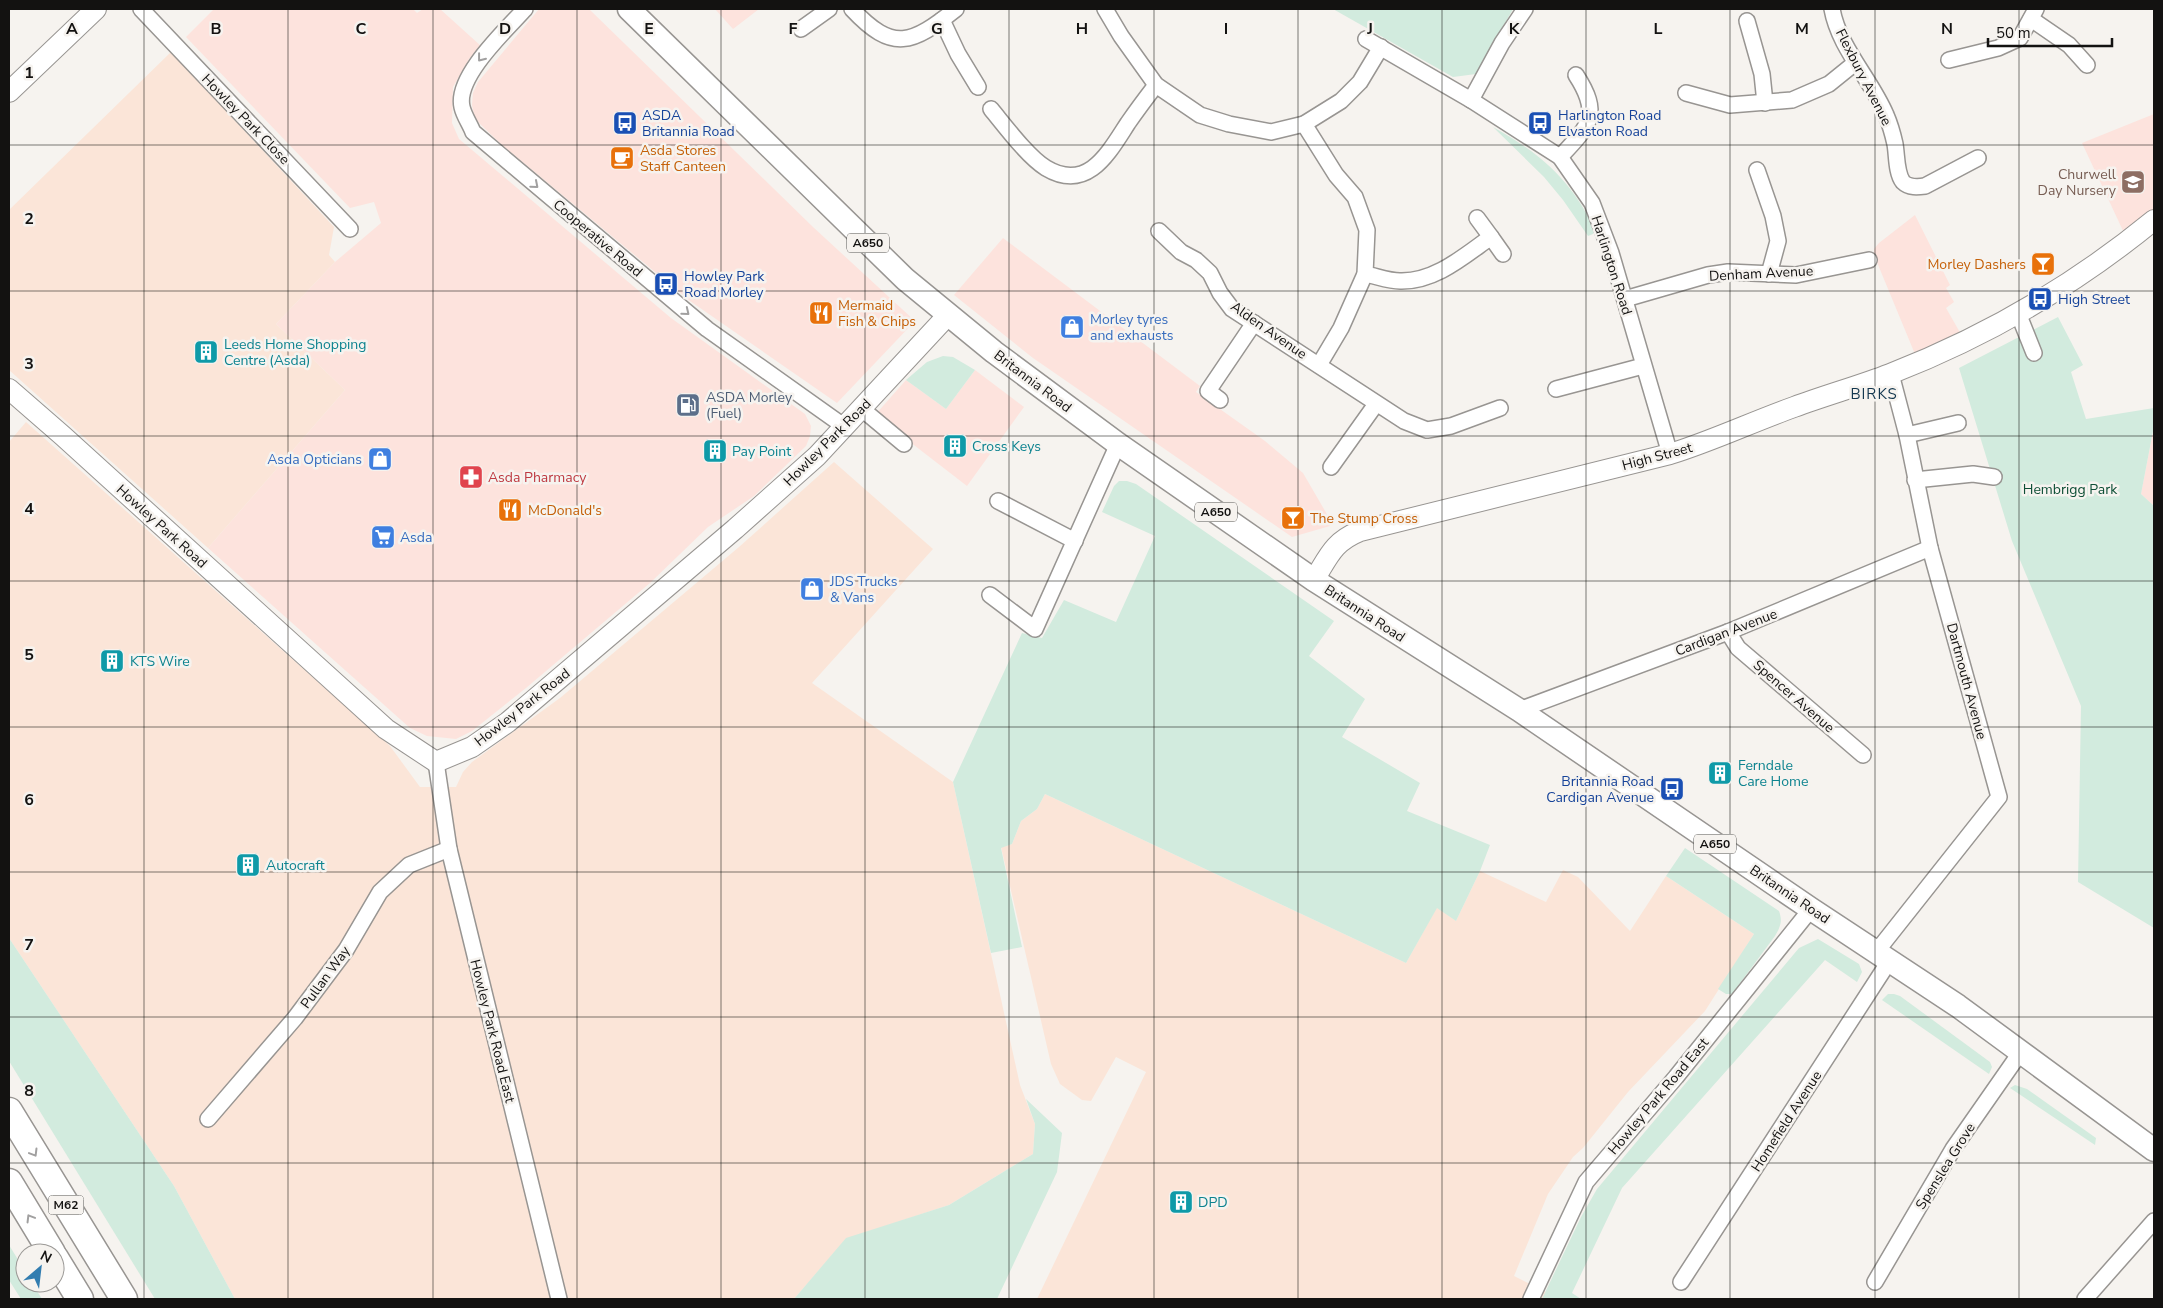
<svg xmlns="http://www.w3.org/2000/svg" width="2163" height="1308" viewBox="0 0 2163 1308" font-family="'Nunito Sans',sans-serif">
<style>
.commercial{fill:#fde3dd}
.industrial{fill:#fbe5d8}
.green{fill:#d2ebde}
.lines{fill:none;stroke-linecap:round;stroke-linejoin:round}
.street-casing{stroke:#989592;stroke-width:18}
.secondary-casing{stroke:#989592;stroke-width:22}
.primary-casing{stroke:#989592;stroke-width:25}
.highway-casing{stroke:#989592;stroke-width:29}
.street{stroke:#fff;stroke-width:15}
.secondary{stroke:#fff;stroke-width:20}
.primary{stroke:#fff;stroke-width:22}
.highway{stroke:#fff;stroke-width:26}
.oneway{stroke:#a1a0a0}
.grid{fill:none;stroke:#131211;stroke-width:1;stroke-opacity:0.55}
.labels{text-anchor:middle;stroke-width:5;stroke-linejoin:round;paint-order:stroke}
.shield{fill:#f6f3ef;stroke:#575654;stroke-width:1}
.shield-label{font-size:12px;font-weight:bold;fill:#131211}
.street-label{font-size:14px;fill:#131211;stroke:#f6f3ef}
.transit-label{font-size:14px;fill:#164399;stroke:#f6f3ef;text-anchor:start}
.food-label{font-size:14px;fill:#c56008;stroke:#f6f3ef;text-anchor:start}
.education-label{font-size:14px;fill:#785e54;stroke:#f6f3ef;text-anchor:end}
.shop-label{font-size:14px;fill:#366cbe;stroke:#f6f3ef;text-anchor:start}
.culture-label{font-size:14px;fill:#0d838f;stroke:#f6f3ef;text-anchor:start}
.service-label{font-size:14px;fill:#4e5e75;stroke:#f6f3ef;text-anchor:start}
.health-label{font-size:14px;fill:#be3a42;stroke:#f6f3ef;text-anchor:start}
.park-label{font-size:14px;fill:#0e4f36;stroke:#f6f3ef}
.neighbourhood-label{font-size:15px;letter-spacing:1px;fill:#13374f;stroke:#f6f3ef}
.grid-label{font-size:16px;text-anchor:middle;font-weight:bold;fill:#131211;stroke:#f6f3ef;stroke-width:5;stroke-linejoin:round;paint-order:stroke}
</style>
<rect width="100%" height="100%" fill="#f6f3ef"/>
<g class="commercial">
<polygon points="214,9 413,9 417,13 423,9 440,9 481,46 469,59 453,87 452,123 459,139 671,318 805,414 811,426 810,436 806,446 754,496 708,527 650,583 526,688 472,731 456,739 427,736 410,728 208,548 345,390 276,324 335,262 381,223 374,202 350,208 186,37"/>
<polygon points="539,9 589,9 813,227 915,321 837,403 690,301 502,145 479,123 474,115 472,105 473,93 478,82"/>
<polygon points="715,9 759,9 733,29"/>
<polygon points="2154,114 2154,216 2125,235 2082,143"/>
<polygon points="1915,215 1950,285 1946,288 1954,302 1946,308 1962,336 1917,359 1874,255 1874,249 1879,243"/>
<polygon points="1003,238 1200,386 1196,392 1265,441 1303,473 1328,516 1330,526 1292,537 1033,358 954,295"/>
<polygon points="975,370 1024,407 967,486 875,415 906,380 946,409"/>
<polygon points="2154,426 2154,506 2141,494"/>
</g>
<g class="industrial">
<polygon points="171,52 334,227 329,255 335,262 276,324 345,390 208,548 9,370 9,210"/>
<polygon points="26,422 390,746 420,787 456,787 463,772 472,762 560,698 739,547 834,462 933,549 812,683 953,782 1020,1085 1035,1124 1033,1154 949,1205 846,1239 794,1299 235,1299 174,1186 9,938 9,442"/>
<polygon points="1045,794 1406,963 1437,907 1456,921 1480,871 1546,902 1563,870 1578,877 1630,931 1666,876 1754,934 1705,1011 1628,1092 1583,1148 1573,1157 1548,1194 1514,1276 1546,1292 1542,1299 1037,1299 1146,1072 1116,1057 1091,1101 1082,1100 1060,1084 1051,1064 1001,847 1012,844 1021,821 1037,809"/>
</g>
<g class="green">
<polygon points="1333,9 1513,9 1476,74 1453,77"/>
<path d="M 1493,127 C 1540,153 1573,181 1595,231 L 1593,234 L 1588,236 L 1563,200 L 1544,177 Z"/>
<polygon points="2058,317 2083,365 2071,372 2086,419 2154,408 2154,426 2141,494 2154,506 2154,928 2078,882 2081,706 2012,541 1959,368"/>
<polygon points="943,356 953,357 975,370 946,409 906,380 927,362"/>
<polygon points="1119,481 1127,481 1136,484 1334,621 1309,656 1365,699 1342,737 1420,783 1407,811 1490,845 1480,871 1456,921 1437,908 1406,963 1045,794 1037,809 1021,821 1012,844 1001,848 1022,947 991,953 953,782 1022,633 1042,638 1064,600 1116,622 1155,536 1102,512 1114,486"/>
<path d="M 1685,848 L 1779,911 C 1783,922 1780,927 1775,936 L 1732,994 L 1726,994 L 1718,989 L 1754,934 L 1666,876 Z"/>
<polygon points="9,938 174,1186 235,1299 155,1299 9,1061"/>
<polygon points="1818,939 1859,964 1862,972 1857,982 1825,960 1622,1188 1572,1293 1581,1299 1542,1299 1581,1217 1597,1189 1799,948"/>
<polygon points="1888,994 1894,994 1900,996 1990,1062 1992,1067 1989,1074 1882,1000"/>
<polygon points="2015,1085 2027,1089 2096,1138 2095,1145 2010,1088"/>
<polygon points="1026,1099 1062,1133 1057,1172 997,1299 794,1299 846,1238 949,1205 1033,1154 1035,1124"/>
<polygon points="9,1245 25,1271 25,1283 32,1283 42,1299 21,1299 9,1280"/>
</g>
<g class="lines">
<defs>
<g id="street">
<polyline points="141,9 350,229"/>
<path d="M 525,9 C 506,30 455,77 462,107 C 464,116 470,124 473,132 L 707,329 L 845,427"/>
<path d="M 852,9 C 893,53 912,44 956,9"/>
<polyline points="1105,9 1121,36 1156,85 1200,115 1229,124 1271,132 1304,124 1341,101 1360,82 1381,47"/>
<path d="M 1832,9 C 1839,48 1871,79 1886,115 C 1890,124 1893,135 1895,144 C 1897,155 1896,173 1903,182 C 1909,188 1918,187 1925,186 L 1978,158"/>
<polyline points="2031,19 2069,45 2087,65"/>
<polyline points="942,20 958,54 978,87"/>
<polyline points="1747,21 1762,74 1765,103"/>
<polyline points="801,29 829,9"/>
<polyline points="1366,39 1471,100 1560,157 1592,203 1611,253 1670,454"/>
<polyline points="1949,60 1998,48 2020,38 2036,9"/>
<polyline points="1686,93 1730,105 1792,100 1829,84 1855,63"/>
<polyline points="1471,100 1502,43 1525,9"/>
<path d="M 991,109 C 1005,126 1028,157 1046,168 C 1088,193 1109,152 1128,123 C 1137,110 1146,98 1156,85"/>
<polyline points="1304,124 1336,175 1355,197 1367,230 1365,274 1341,328 1319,365"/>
<path d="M 1560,157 C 1589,126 1602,115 1576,75"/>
<polyline points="1757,170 1773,216 1778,241 1769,274"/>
<polyline points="1477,218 1491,237"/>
<polyline points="1159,231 1181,252 1196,260 1210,273 1220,293 1232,309 1404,421 1427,430 1451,426 1500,408"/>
<path d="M 1365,274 C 1376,276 1389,281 1400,281 C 1435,282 1464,256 1491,237 L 1503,254"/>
<polyline points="1625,299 1708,275 1728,272 1796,275 1869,260"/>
<polyline points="2018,313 2034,353"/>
<polyline points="1556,389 1643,366"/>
<polyline points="1220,400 1208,391 1254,323"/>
<polyline points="862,409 904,444"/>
<polyline points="1907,435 1958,423"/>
<polyline points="1331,467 1376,404"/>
<polyline points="1915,480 1973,474 1994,477"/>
<polyline points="998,501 1075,541"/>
<polyline points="990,595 1035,629 1118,444"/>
<polyline points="1728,632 1738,648 1863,755"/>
<polyline points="1519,710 1728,632 1930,548"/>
<polyline points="436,762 449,849 559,1299"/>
<polyline points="1877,951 1999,797 1930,548 1907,435 1891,374"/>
<polyline points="208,1119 295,1018 346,950 380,892 409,865 449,849"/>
<polyline points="1681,1282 1890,960"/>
<polyline points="1875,1282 1953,1149 2020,1053"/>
<polyline points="1531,1299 1586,1182 1676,1077 1811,909"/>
<polyline points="2085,1299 2154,1221"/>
</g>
<g id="secondary">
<polyline points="9,92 96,9"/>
<polyline points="9,389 63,436 386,729 436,762 472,747 508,722 735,529 817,456 948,315"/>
<path d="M 1314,580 C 1329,556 1333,542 1360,531 L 1670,454 C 1712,441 1752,422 1794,407 C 1826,395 1859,386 1890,374 C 1985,337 2076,284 2154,220"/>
</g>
<polyline id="primary" points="629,9 905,279 994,352 1118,444 1314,580 1519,710 1811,909 1958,1006 2154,1150"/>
<g id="highway">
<polyline points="9,1111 124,1299"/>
<polyline points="9,1182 52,1253"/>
<polyline points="55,1258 80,1299"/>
</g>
</defs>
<use href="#street" class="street-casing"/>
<use href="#secondary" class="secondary-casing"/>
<use href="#primary" class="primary-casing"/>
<use href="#highway" class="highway-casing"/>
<use href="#street" class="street"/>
<use href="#secondary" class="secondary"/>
<use href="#primary" class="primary"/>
<use href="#highway" class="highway"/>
</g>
<defs><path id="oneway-chevron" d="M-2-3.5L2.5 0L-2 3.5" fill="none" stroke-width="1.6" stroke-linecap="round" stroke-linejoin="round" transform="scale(1.25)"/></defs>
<g class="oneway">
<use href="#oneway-chevron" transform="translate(481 58) rotate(128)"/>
<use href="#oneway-chevron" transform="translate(535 185) rotate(41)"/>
<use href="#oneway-chevron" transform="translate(686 312) rotate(39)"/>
<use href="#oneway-chevron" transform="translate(34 1153) rotate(59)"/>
<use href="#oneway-chevron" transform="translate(30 1218) rotate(-121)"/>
</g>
<path class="grid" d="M 144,9 L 144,1299M 288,9 L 288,1299M 433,9 L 433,1299M 577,9 L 577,1299M 721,9 L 721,1299M 865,9 L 865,1299M 1009,9 L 1009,1299M 1154,9 L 1154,1299M 1298,9 L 1298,1299M 1442,9 L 1442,1299M 1586,9 L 1586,1299M 1730,9 L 1730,1299M 1875,9 L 1875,1299M 2019,9 L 2019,1299M 9,145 L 2154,145M 9,291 L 2154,291M 9,436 L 2154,436M 9,581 L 2154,581M 9,727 L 2154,727M 9,872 L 2154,872M 9,1017 L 2154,1017M 9,1163 L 2154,1163"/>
<defs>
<symbol id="bus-square" viewBox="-11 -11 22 22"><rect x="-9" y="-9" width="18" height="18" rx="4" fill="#1a4fb4" stroke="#f6f3ef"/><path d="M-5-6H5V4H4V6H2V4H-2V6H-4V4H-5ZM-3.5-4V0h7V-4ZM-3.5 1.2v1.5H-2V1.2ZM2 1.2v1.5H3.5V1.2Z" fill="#fff"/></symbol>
<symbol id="cafe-square" viewBox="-11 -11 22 22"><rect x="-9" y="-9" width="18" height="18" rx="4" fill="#e8710a" stroke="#f6f3ef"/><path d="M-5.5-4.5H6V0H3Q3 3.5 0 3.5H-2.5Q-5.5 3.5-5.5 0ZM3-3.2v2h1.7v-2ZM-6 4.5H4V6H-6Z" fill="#fff"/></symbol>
<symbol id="school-square" viewBox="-11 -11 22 22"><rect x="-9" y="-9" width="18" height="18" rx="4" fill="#8d6e63" stroke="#f6f3ef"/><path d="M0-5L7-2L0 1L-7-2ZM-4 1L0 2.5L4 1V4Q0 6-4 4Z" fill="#fff"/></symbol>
<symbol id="bar-square" viewBox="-11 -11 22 22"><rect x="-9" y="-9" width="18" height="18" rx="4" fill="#e8710a" stroke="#f6f3ef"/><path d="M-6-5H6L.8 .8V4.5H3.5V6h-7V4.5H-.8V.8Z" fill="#fff"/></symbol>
<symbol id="restaurant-square" viewBox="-11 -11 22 22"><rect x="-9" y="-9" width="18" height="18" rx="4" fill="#e8710a" stroke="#f6f3ef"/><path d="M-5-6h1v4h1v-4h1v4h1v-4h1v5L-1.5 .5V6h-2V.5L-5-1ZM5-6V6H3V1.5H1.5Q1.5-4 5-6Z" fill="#fff"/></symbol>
<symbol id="shop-square" viewBox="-11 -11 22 22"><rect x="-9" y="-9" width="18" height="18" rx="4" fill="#3f7fe0" stroke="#f6f3ef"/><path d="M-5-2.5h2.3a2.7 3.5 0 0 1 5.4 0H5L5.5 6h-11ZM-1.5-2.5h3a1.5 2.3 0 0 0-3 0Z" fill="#fff"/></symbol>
<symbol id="building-square" viewBox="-11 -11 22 22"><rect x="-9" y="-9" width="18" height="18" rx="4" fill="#0f9aa8" stroke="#f6f3ef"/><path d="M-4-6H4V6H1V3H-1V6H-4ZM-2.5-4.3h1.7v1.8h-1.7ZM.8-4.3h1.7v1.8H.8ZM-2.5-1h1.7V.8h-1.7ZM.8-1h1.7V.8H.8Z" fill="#fff"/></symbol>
<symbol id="fuel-square" viewBox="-11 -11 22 22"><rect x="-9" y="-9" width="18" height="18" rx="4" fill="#5c6f8a" stroke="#f6f3ef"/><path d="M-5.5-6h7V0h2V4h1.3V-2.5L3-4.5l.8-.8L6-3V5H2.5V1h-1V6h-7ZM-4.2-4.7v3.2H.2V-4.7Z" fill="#fff"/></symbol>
<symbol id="pharmacy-square" viewBox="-11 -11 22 22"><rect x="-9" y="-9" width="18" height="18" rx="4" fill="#e0444e" stroke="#f6f3ef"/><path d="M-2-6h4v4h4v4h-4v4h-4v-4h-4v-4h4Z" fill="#fff"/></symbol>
<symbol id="supermarket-square" viewBox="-11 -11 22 22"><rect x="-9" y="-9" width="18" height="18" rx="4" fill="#3f7fe0" stroke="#f6f3ef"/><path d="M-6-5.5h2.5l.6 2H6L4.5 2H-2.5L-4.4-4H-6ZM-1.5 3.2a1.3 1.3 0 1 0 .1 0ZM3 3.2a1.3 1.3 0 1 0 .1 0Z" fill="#fff"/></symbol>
</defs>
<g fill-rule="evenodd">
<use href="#bus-square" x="611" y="109" width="28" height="28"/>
<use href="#bus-square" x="1526" y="109" width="28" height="28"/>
<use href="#cafe-square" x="608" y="144" width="28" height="28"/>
<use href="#school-square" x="2119" y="168" width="28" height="28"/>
<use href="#bar-square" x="2029" y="250" width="28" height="28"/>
<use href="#bus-square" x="652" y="270" width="28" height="28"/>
<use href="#bus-square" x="2026" y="285" width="28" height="28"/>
<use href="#restaurant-square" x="807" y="299" width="28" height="28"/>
<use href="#shop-square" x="1058" y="313" width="28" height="28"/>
<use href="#building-square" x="192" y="338" width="28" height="28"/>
<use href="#fuel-square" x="674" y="391" width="28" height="28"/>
<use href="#building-square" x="941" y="432" width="28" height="28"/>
<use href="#building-square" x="701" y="437" width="28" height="28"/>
<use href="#shop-square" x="366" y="445" width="28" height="28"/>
<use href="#pharmacy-square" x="457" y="463" width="28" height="28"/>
<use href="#restaurant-square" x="496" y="496" width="28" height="28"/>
<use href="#bar-square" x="1279" y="504" width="28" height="28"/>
<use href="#supermarket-square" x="369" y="523" width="28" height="28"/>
<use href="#shop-square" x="798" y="575" width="28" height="28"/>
<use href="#building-square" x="98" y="647" width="28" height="28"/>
<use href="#building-square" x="1706" y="759" width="28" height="28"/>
<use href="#bus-square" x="1658" y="775" width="28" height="28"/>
<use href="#building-square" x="234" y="851" width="28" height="28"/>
<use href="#building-square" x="1167" y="1188" width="28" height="28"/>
</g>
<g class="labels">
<g class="shield">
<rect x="847" y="233.5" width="42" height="19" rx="4"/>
<rect x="1195" y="502.5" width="42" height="19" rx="4"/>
<rect x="1694" y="834.5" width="42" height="19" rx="4"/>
<rect x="48.5" y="1195.5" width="35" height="19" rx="4"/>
</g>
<g class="shield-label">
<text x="868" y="247">A650</text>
<text x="1216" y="516">A650</text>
<text x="1715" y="848">A650</text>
<text x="66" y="1209">M62</text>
</g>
<g class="street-label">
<text transform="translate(1864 77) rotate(63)" y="5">Flexbury Avenue</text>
<text transform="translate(246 119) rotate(46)" y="5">Howley Park Close</text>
<text transform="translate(598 238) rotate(40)" y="5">Cooperative Road</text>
<text transform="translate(1612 265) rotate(72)" y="5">Harlington Road</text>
<text transform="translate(1761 273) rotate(-3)" y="5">Denham Avenue</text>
<text transform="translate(1269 330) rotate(35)" y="5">Alden Avenue</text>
<text transform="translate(1033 381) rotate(37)" y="5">Britannia Road</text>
<text transform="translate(827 442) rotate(-45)" y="5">Howley Park Road</text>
<text transform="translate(1657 456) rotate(-15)" y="5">High Street</text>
<text transform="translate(162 526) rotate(42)" y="5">Howley Park Road</text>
<text transform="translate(1365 613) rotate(33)" y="5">Britannia Road</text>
<text transform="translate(1726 632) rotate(-21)" y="5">Cardigan Avenue</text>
<text transform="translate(1967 681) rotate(75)" y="5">Dartmouth Avenue</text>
<text transform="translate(1794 696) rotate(41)" y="5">Spencer Avenue</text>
<text transform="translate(522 707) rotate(-38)" y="5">Howley Park Road</text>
<text transform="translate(1790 894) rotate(34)" y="5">Britannia Road</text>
<text transform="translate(325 977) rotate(-54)" y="5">Pullan Way</text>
<text transform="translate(493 1031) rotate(76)" y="5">Howley Park Road East</text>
<text transform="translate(1658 1096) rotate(-50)" y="5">Howley Park Road East</text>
<text transform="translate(1786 1121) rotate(-57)" y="5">Homefield Avenue</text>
<text transform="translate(1945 1166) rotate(-58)" y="5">Spenslea Grove</text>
</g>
<g class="transit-label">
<text x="642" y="120">ASDA<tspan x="642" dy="16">Britannia Road</tspan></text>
<text x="1558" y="120">Harlington Road<tspan x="1558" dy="16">Elvaston Road</tspan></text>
<text x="684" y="281">Howley Park<tspan x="684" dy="16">Road Morley</tspan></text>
<text x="2058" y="304">High Street</text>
<text x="1654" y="786" text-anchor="end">Britannia Road<tspan x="1654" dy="16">Cardigan Avenue</tspan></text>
</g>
<g class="food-label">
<text x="640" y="155">Asda Stores<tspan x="640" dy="16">Staff Canteen</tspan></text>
<text x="2026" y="269" text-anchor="end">Morley Dashers</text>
<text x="838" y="310">Mermaid<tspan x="838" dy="16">Fish &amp; Chips</tspan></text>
<text x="528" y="515">McDonald's</text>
<text x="1310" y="523">The Stump Cross</text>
</g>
<g class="education-label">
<text x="2116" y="179">Churwell<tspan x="2116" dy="16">Day Nursery</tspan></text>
</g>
<g class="shop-label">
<text x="1090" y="324">Morley tyres<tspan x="1090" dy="16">and exhausts</tspan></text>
<text x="362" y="464" text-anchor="end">Asda Opticians</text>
<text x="400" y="542">Asda</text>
<text x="830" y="586">JDS Trucks<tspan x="830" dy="16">&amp; Vans</tspan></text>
</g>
<g class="culture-label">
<text x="224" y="349">Leeds Home Shopping<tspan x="224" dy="16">Centre (Asda)</tspan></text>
<text x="972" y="451">Cross Keys</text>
<text x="732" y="456">Pay Point</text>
<text x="130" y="666">KTS Wire</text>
<text x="1738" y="770">Ferndale<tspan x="1738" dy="16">Care Home</tspan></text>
<text x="266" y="870">Autocraft</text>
<text x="1198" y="1207">DPD</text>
</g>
<g class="service-label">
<text x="706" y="402">ASDA Morley<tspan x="706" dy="16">(Fuel)</tspan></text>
</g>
<g class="health-label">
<text x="488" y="482">Asda Pharmacy</text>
</g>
<g class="park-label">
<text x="2070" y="494">Hembrigg Park</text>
</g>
<g class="neighbourhood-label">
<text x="1874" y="399">BIRKS</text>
</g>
</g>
<g class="grid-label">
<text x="72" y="34">A</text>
<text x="216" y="34">B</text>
<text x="361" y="34">C</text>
<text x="505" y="34">D</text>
<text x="649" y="34">E</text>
<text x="793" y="34">F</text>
<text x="937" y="34">G</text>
<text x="1082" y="34">H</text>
<text x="1226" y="34">I</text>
<text x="1370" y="34">J</text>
<text x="1514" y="34">K</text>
<text x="1658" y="34">L</text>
<text x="1802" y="34">M</text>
<text x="1947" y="34">N</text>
<text x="29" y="78">1</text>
<text x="29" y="224">2</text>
<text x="29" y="369">3</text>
<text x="29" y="514">4</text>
<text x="29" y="660">5</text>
<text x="29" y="805">6</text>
<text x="29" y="950">7</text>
<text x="29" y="1096">8</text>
</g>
<rect width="2163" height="1308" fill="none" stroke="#131211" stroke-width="20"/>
<g transform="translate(40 1268) rotate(28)"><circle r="24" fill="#f6f3ef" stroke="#9b9996"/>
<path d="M0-4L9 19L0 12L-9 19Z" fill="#327db0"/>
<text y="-8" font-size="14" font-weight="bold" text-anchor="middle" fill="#131211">N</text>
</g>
<path d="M1988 38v8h124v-8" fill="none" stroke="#131211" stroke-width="2.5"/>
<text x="1996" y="38" font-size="15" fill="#131211" stroke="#f6f3ef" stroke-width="4" paint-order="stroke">50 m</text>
</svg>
